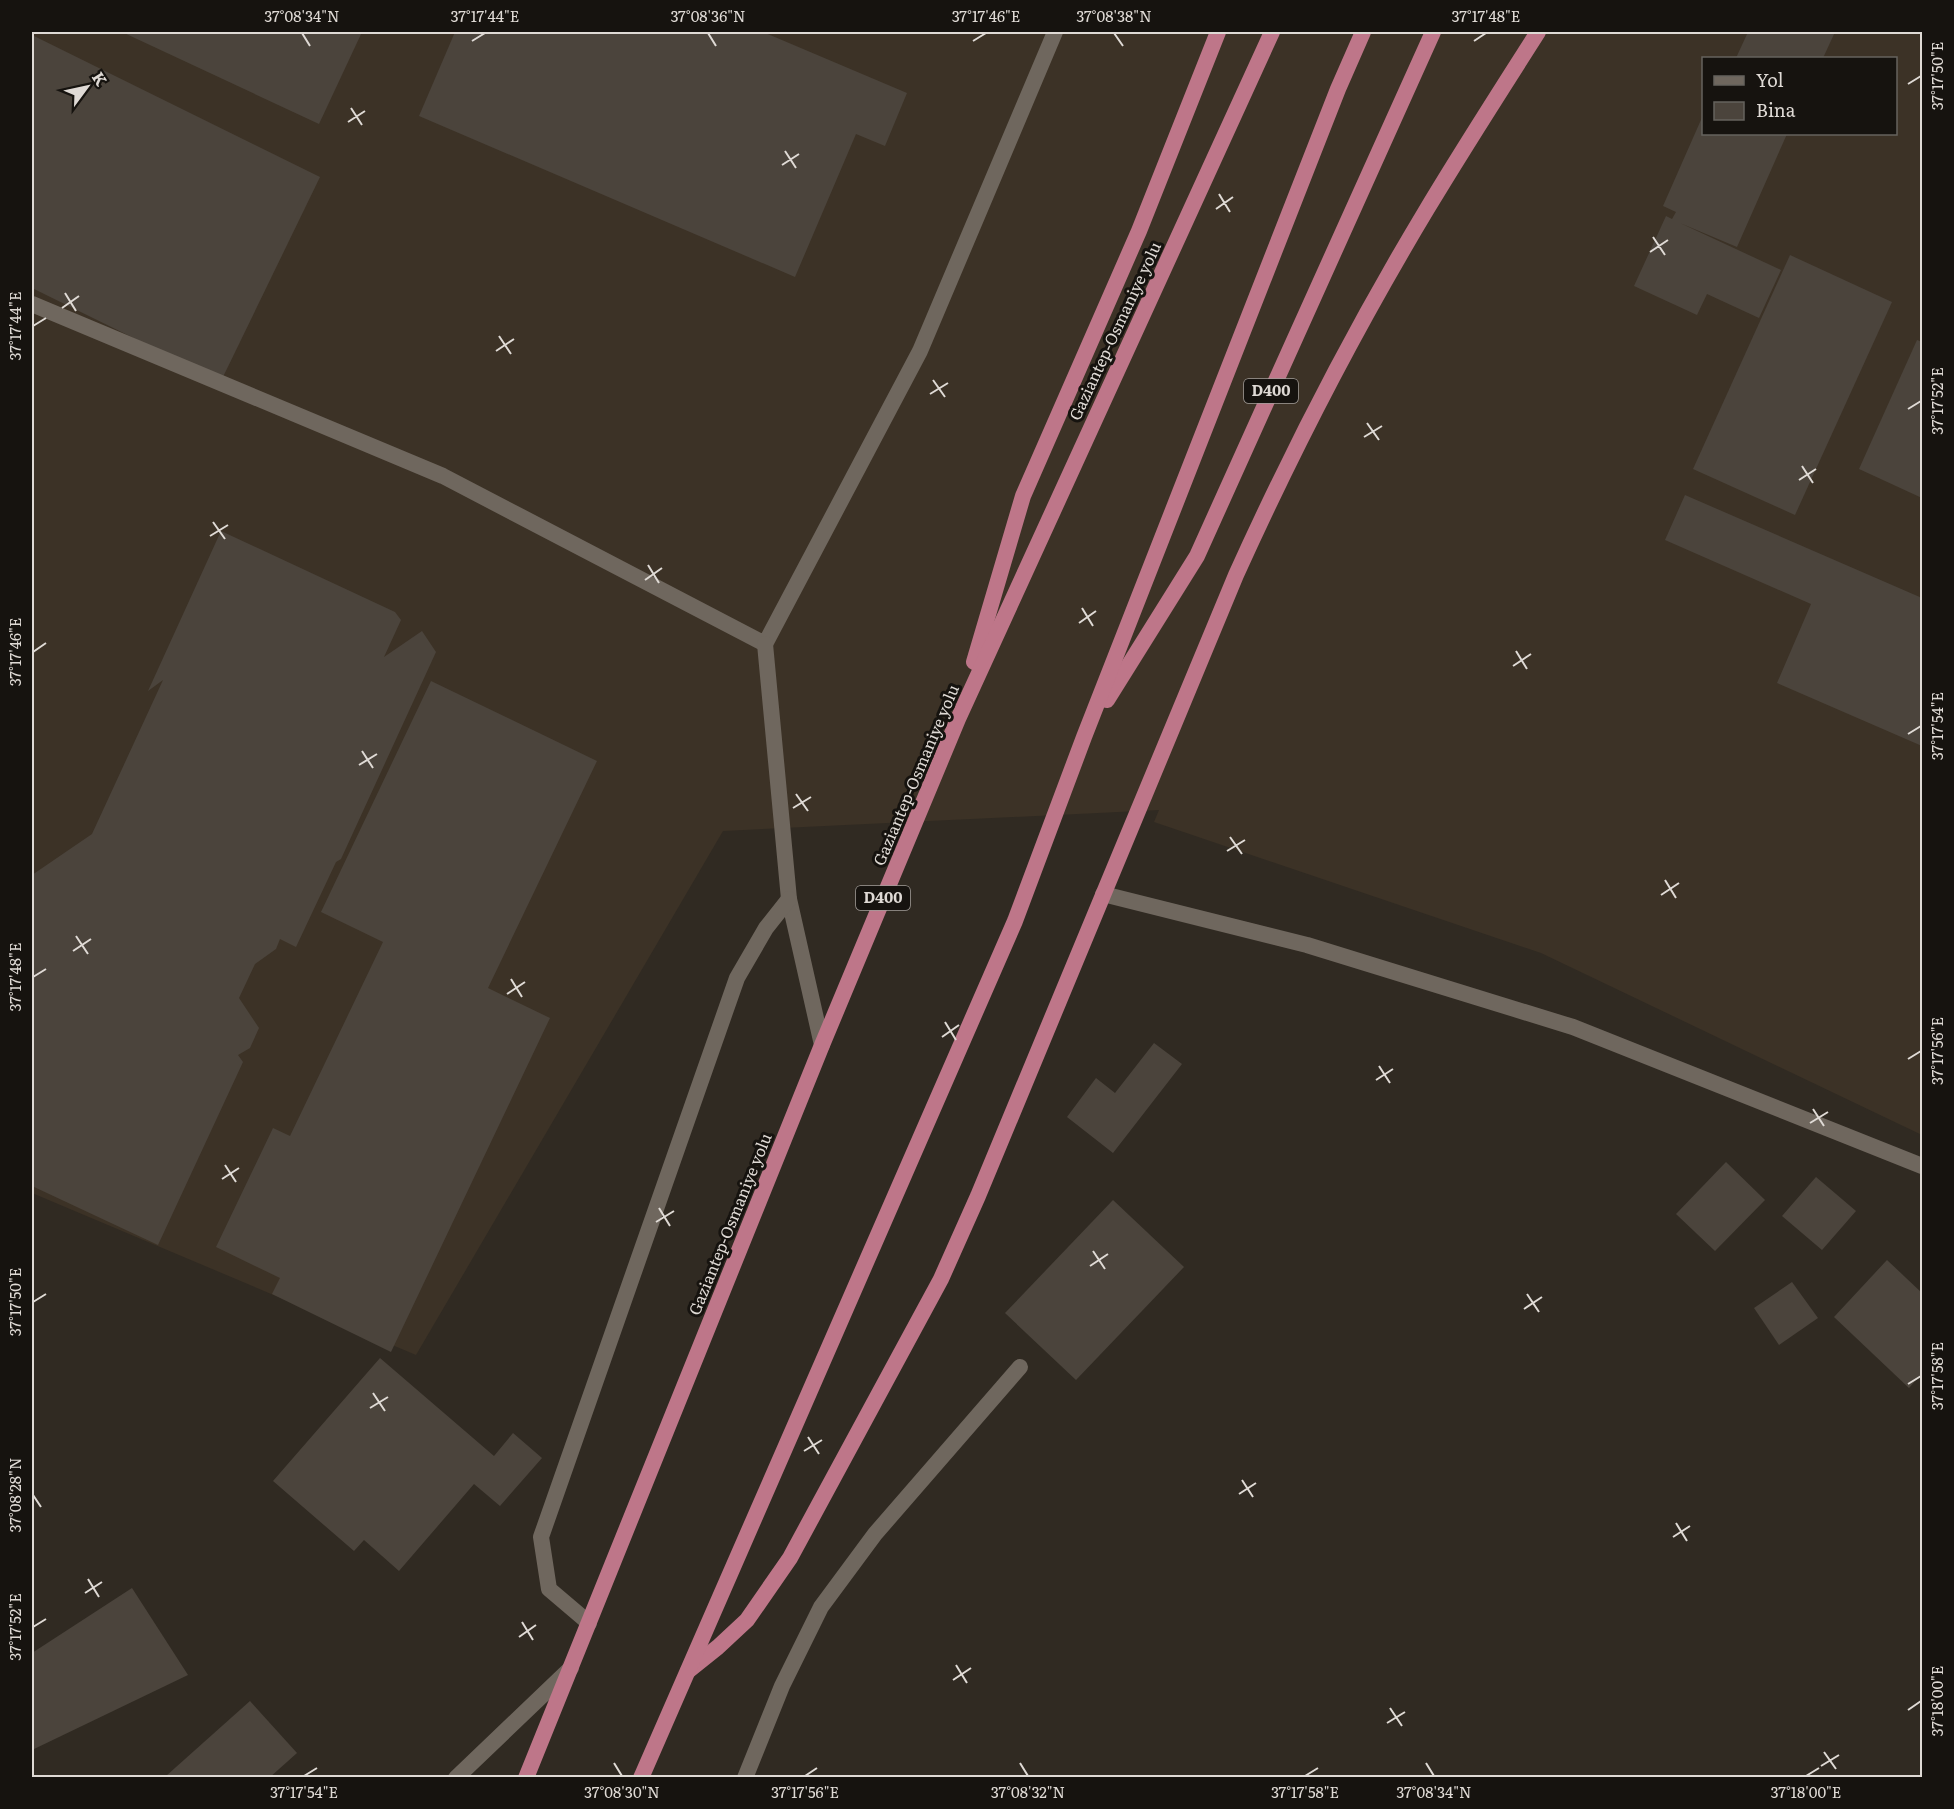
<svg xmlns="http://www.w3.org/2000/svg" width="1954" height="1809" viewBox="0 0 1954 1809" font-family="Literata,serif">
<style>
.built{fill:#3c3226;fill-rule:evenodd}
.building{fill:#4b443c}
.lines{fill:none;stroke-linecap:round;stroke-linejoin:round}
.service{stroke:#6f675e;stroke-width:16}
.minor{stroke:#6f675e;stroke-width:16}
.tertiary{stroke:#6f675e;stroke-width:16}
.trunk{stroke:#be7689;stroke-width:16}
.ticks{fill:none;stroke:#dfdad5;stroke-width:2}
.labels{text-anchor:middle;stroke-width:6;stroke-linejoin:round;paint-order:stroke}
.shield{fill:#16130f;stroke:#a39e9a;stroke-width:1.5}
.shield-label{font-size:15px;font-weight:bold;fill:#dfdad5}
.street-label{font-size:16px;fill:#dfdad5;stroke:#16130f}
.neatline{fill:none;stroke:#dfdad5;stroke-width:2}
.ticks-label{font-size:15px;text-anchor:middle;fill:#dfdad5}
</style>
<rect width="100%" height="100%" fill="#302a22"/>
<path class="built" d="M 32,32 L 1922,32 L 1922,1135 L 1541,953 L 1154,822 L 1159,810 L 723,831 L 416,1355 L 32,1193 ZM 1704,58 L 1896,58 L 1896,134 L 1704,134 Z"/>
<g class="building">
<polygon points="122,32 362,32 319,124"/>
<polygon points="455,32 763,32 907,93 885,146 856,134 795,277 419,116"/>
<polygon points="1748,32 1835,32 1823,58 1736,58"/>
<polygon points="32,35 320,177 221,381 32,288"/>
<polygon points="1704,113 1704,134 1787,134 1737,247 1680,223 1781,270 1759,318 1707,294 1697,315 1634,286 1666,216 1672,219 1676,212 1663,206"/>
<polygon points="1790,255 1892,302 1795,515 1693,469"/>
<polygon points="1917,340 1922,342 1922,498 1859,469"/>
<polygon points="1685,495 1922,598 1922,746 1777,683 1811,604 1665,540"/>
<polygon points="221,531 395,612 401,620 384,657 422,631 436,652 341,859 336,862 296,947 280,939 276,949 255,964 239,998 259,1028 250,1048 238,1055 243,1062 158,1245 32,1186 32,875 92,834 163,680 148,691"/>
<polygon points="431,681 597,761 488,988 550,1018 391,1352 272,1294 280,1278 216,1247 273,1128 290,1136 383,942 321,912"/>
<polygon points="1154,1043 1182,1064 1113,1153 1067,1117 1096,1078 1115,1093"/>
<polygon points="1726,1162 1765,1200 1715,1251 1676,1214"/>
<polygon points="1816,1177 1856,1211 1822,1250 1782,1216"/>
<polygon points="1113,1200 1184,1267 1076,1380 1005,1313"/>
<polygon points="1887,1260 1922,1293 1922,1373 1909,1388 1834,1317"/>
<polygon points="1792,1282 1818,1318 1779,1345 1754,1308"/>
<polygon points="380,1358 494,1456 513,1433 542,1458 500,1506 474,1484 399,1571 364,1540 354,1551 273,1481"/>
<polygon points="132,1588 188,1675 32,1750 32,1653"/>
<polygon points="250,1701 297,1753 269,1778 167,1778 166,1776"/>
</g>
<g class="lines">
<g class="service">
<polyline points="456,1778 571,1668"/>
<polyline points="745,1778 782,1686 821,1607 875,1534 1020,1367"/>
</g>
<g class="minor">
<polyline points="32,304 443,476 765,644 920,351 1055,32"/>
<polyline points="765,644 789,899 822,1045"/>
<polyline points="589,1623 549,1589 541,1537 737,978 766,928 789,899"/>
</g>
<polyline class="tertiary" points="1103,894 1307,945 1573,1027 1922,1166"/>
<g class="trunk">
<polyline points="974,662 1023,496 1139,231 1218,32"/>
<polyline points="1107,700 1197,556 1433,32"/>
<path d="M 688,1671 L 718,1647 L 747,1620 L 790,1558 L 941,1279 L 978,1196 L 1236,575 C 1293,449 1356,327 1427,209 C 1463,149 1501,90 1538,32"/>
<polyline points="526,1778 822,1045 958,719 1272,32"/>
<polyline points="641,1778 1015,921 1084,737 1338,89 1363,32"/>
</g>
</g>
<path class="ticks" d="M 302,33 L 310,46M 708,33 L 716,46M 1114,33 L 1123,46M 472,41 L 485,33M 973,41 L 986,33M 1474,41 L 1486,33M 1908,84 L 1921,76M 351,108 L 362,125M 348,122 L 365,111M 785,151 L 796,168M 782,165 L 799,154M 1219,194 L 1230,212M 1216,209 L 1233,197M 1653,237 L 1665,255M 1650,252 L 1668,240M 65,293 L 76,311M 62,308 L 79,296M 33,326 L 46,318M 499,336 L 511,354M 496,351 L 514,339M 933,380 L 945,397M 930,394 L 948,383M 1908,409 L 1921,401M 1367,423 L 1379,440M 1364,437 L 1382,426M 1802,466 L 1813,483M 1799,480 L 1816,469M 213,522 L 225,539M 210,536 L 228,525M 648,565 L 659,583M 645,580 L 662,568M 1082,608 L 1093,626M 1079,623 L 1096,611M 1516,651 L 1527,669M 33,652 L 46,643M 1513,666 L 1531,654M 1908,734 L 1921,726M 362,751 L 373,768M 359,765 L 377,754M 796,794 L 808,811M 793,808 L 811,797M 1230,837 L 1242,854M 1227,851 L 1245,840M 1665,880 L 1676,898M 1661,895 L 1679,883M 76,936 L 88,954M 73,951 L 91,939M 33,977 L 46,969M 511,979 L 522,997M 507,994 L 525,982M 945,1022 L 956,1040M 942,1037 L 959,1025M 1908,1059 L 1921,1051M 1379,1066 L 1390,1083M 1376,1080 L 1393,1069M 1813,1109 L 1824,1126M 1810,1123 L 1828,1112M 225,1165 L 236,1182M 222,1179 L 239,1168M 659,1208 L 670,1226M 656,1222 L 674,1211M 1093,1251 L 1105,1269M 1090,1266 L 1108,1254M 1527,1294 L 1539,1312M 33,1302 L 46,1294M 1524,1309 L 1542,1297M 1908,1384 L 1921,1376M 373,1393 L 385,1411M 370,1408 L 388,1397M 808,1437 L 819,1454M 804,1451 L 822,1440M 1242,1480 L 1253,1497M 1239,1494 L 1256,1483M 33,1495 L 41,1507M 1676,1523 L 1687,1541M 1673,1537 L 1690,1526M 88,1579 L 99,1597M 85,1593 L 102,1582M 522,1622 L 533,1640M 33,1627 L 46,1619M 519,1637 L 536,1625M 956,1665 L 967,1683M 953,1680 L 971,1668M 1390,1708 L 1402,1726M 1908,1710 L 1921,1701M 1387,1723 L 1405,1712M 1824,1752 L 1836,1769M 614,1763 L 622,1776M 1020,1763 L 1028,1776M 1426,1763 L 1434,1776M 1821,1766 L 1839,1755M 304,1776 L 317,1768M 805,1776 L 817,1768M 1305,1776 L 1318,1768M 1806,1776 L 1819,1768"/>
<g class="labels">
<g class="shield">
<rect x="1244" y="379" width="54" height="24" rx="4.5"/>
<rect x="856" y="886" width="54" height="24" rx="4.5"/>
</g>
<g class="shield-label">
<text x="1271" y="396">D400</text>
<text x="883" y="903">D400</text>
</g>
<g class="street-label">
<text transform="translate(1115 331) rotate(-65)" y="6">Gaziantep-Osmaniye yolu</text>
<text transform="translate(916 775) rotate(-67)" y="6">Gaziantep-Osmaniye yolu</text>
<text transform="translate(730 1224) rotate(-68)" y="6">Gaziantep-Osmaniye yolu</text>
</g>
</g>
<rect width="1954" height="1809" fill="none" stroke="#16130f" stroke-width="66"/>
<rect x="1702" y="57" width="195" height="78" fill="#16130f" stroke="#66635e" stroke-width="1.5"/>
<rect x="1714" y="76" width="30" height="9" fill="#6f675e" stroke="#66635e" stroke-width="1.5"/>
<text x="1756" y="87" font-size="18" fill="#dfdad5">Yol</text>
<rect x="1714" y="102" width="30" height="18" fill="#4b443c" stroke="#66635e" stroke-width="1.5"/>
<text x="1756" y="117" font-size="18" fill="#dfdad5">Bina</text>
<g transform="translate(87 87) rotate(57)" stroke="#16130f" stroke-width="4.5" paint-order="stroke">
<path d="M0-4.5L10 22L0 15L-10 22Z" fill="#dfdad5"/>
<text y="-9" font-size="16" font-weight="bold" text-anchor="middle" fill="#dfdad5">K</text>
</g>
<rect x="33" y="33" width="1888" height="1743" class="neatline"/>
<g class="ticks-label">
<text x="302" y="22">37°08'34"N</text>
<text x="485" y="22">37°17'44"E</text>
<text x="708" y="22">37°08'36"N</text>
<text x="986" y="22">37°17'46"E</text>
<text x="1114" y="22">37°08'38"N</text>
<text x="1486" y="22">37°17'48"E</text>
<text transform="translate(1938 76) rotate(-90)" y="5">37°17'50"E</text>
<text transform="translate(16 326) rotate(-90)" y="5">37°17'44"E</text>
<text transform="translate(1938 401) rotate(-90)" y="5">37°17'52"E</text>
<text transform="translate(16 652) rotate(-90)" y="5">37°17'46"E</text>
<text transform="translate(1938 726) rotate(-90)" y="5">37°17'54"E</text>
<text transform="translate(16 977) rotate(-90)" y="5">37°17'48"E</text>
<text transform="translate(1938 1051) rotate(-90)" y="5">37°17'56"E</text>
<text transform="translate(16 1302) rotate(-90)" y="5">37°17'50"E</text>
<text transform="translate(1938 1376) rotate(-90)" y="5">37°17'58"E</text>
<text transform="translate(16 1495) rotate(-90)" y="5">37°08'28"N</text>
<text transform="translate(16 1627) rotate(-90)" y="5">37°17'52"E</text>
<text transform="translate(1938 1701) rotate(-90)" y="5">37°18'00"E</text>
<text x="304" y="1798">37°17'54"E</text>
<text x="622" y="1798">37°08'30"N</text>
<text x="805" y="1798">37°17'56"E</text>
<text x="1028" y="1798">37°08'32"N</text>
<text x="1305" y="1798">37°17'58"E</text>
<text x="1434" y="1798">37°08'34"N</text>
<text x="1806" y="1798">37°18'00"E</text>
</g>
</svg>
